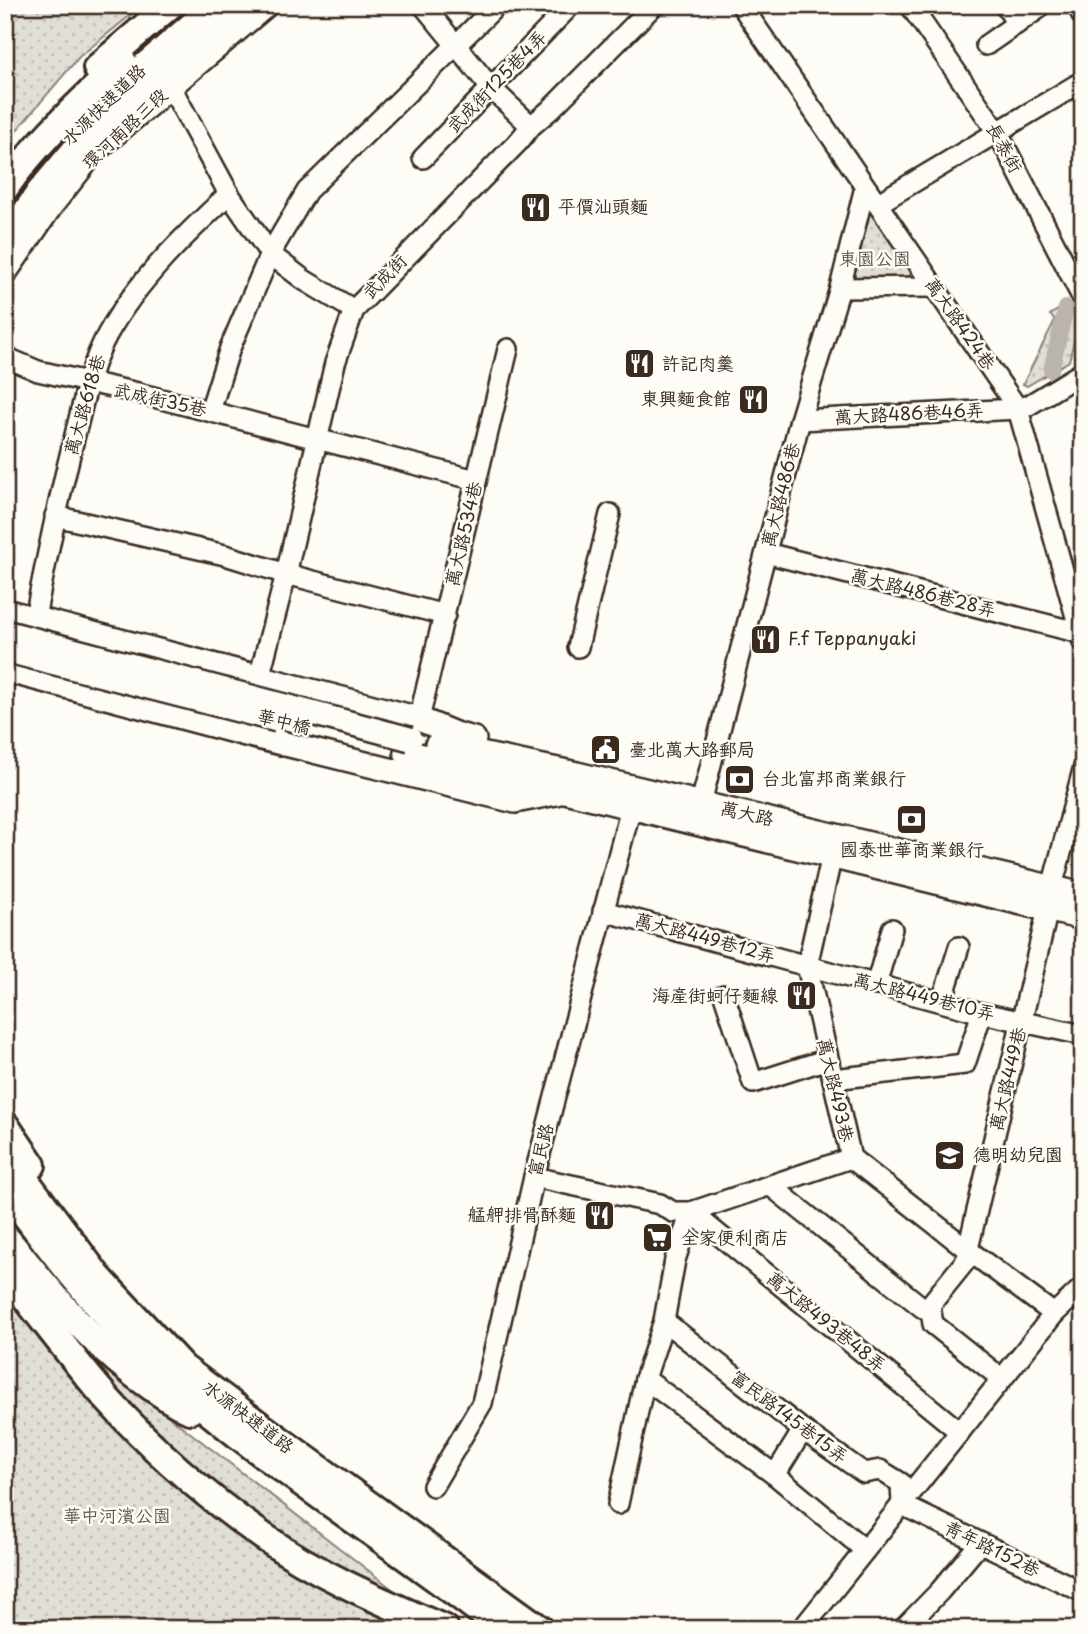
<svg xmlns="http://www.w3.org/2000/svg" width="1088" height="1634" viewBox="0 0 1088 1634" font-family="'Playpen Sans','LXGW WenKai TC',sans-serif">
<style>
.grass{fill:url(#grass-dots);stroke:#8e847a;stroke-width:2}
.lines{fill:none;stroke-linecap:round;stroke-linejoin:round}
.canal{stroke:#bbb4ad;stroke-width:16}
.minor-casing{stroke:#3b2a1e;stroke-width:24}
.major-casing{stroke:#3b2a1e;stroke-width:28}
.highway-casing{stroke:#3b2a1e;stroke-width:32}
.minor{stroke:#fdfcf7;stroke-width:19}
.major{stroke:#fdfcf7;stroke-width:23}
.highway{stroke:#fdfcf7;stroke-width:26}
.major-bridge-casing{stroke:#3b2a1e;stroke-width:28;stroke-linecap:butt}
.major-bridge{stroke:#fdfcf7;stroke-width:23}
.labels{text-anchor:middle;stroke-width:5;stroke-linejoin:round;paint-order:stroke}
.street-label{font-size:18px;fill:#3b2a1e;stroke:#fdfcf7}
.poi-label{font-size:18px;fill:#3b2a1e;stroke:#fdfcf7;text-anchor:start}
.park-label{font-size:18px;fill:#64574c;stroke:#fdfcf7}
</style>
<defs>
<pattern id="grass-dots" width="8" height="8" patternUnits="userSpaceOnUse" patternTransform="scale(1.75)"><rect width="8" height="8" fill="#e1ded7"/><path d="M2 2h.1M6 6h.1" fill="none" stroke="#c2bfb8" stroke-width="1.8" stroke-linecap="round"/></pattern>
</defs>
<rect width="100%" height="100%" fill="#fdfcf7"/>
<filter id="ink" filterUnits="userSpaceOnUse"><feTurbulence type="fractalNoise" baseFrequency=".0143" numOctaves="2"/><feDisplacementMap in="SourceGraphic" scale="14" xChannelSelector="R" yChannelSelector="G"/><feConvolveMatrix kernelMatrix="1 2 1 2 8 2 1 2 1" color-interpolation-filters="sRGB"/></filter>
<g filter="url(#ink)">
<g class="grass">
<polygon points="5,5 143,5 79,57 5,144"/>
<polygon points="873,213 912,270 907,282 853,285 845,275 861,217"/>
<polygon points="1076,298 1082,309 1069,361 1027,386 1023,384 1055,320 1050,315"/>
<polygon points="5,1241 122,1380 444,1629 5,1629"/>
</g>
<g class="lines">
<polyline class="canal" points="1051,370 1066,308"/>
<defs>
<g id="minor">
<polyline points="423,5 491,88 531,126"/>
<polyline points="741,5 1018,409 1083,642"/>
<polyline points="910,5 998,133 1083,299"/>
<polyline points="1005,5 1017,24"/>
<polyline points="1077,5 1083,17"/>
<polyline points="986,45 1038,9"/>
<polyline points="171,87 229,194 270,254 304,280 354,310"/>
<polyline points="423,158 571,5"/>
<polyline points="877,204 1083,81"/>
<polyline points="5,276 53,206 96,152 269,5"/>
<polyline points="840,288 934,287"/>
<polyline points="5,357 38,371 138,393 476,480"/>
<polyline points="210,411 230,348 270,254 307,191 497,5"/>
<polyline points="800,420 1018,409 1029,405 1083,372"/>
<polyline points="55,516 225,555 286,574 445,615"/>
<polyline points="766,553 1080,633"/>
<path d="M 35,618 C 47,555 60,493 76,431 C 84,399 91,364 107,335 C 137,281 184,236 229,194"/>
<polyline points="578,647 610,514"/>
<polyline points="259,678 286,574 335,363 354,310 519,141 531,126 550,110 654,5"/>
<polyline points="419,719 508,349"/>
<polyline points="701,803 800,420 840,288 865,187"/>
<polyline points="832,855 807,966 851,1158 972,1253 1054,1314"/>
<polyline points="1052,887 1083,770"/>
<polyline points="603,911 982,1013 1083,1035"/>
<polyline points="876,985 892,929"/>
<polyline points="724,995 753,1083 828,1059"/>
<polyline points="942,1001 959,947"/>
<polyline points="833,1079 965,1064 982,1013"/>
<polyline points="534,1177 660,1204 673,1212 691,1212 851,1158"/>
<polyline points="771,1186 923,1308"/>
<polyline points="691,1212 960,1432"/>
<polyline points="968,1249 1048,909"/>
<polyline points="972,1253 930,1305 933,1324 1002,1379"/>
<polyline points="664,1321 803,1430 864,1473 880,1470 901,1483 902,1505"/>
<polyline points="645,1379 775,1475 865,1550"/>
<polyline points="775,1475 803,1430"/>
<polyline points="433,1486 482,1403 534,1177 631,807"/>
<polyline points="618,1504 645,1379 664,1321 675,1260 691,1212"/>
<polyline points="902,1505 1083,1592"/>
<polyline points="802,1629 1054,1314 1083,1287"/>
<polyline points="903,1629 940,1591 980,1543"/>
</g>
<g id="major">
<polyline points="5,611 419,719 455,734 474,739"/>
<polyline points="5,670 245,734 515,801 556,793"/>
<polyline points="437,745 577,774 1083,895"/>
<polyline points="406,752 1083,918"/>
</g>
<g id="highway">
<polyline points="97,68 170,5"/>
<polyline points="115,92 216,5"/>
<path d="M 5,188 C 38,140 82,101 123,62"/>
<polyline points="5,243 40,192 88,135 247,5"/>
<polyline points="5,1125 32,1165"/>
<polyline points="5,1153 98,1277 183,1368 263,1428 540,1629"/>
<path d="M 5,1187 C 48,1246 95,1307 148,1358 C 256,1461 386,1536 503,1629"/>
<path d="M 5,1237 C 50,1292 94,1348 153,1388 C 165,1396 177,1405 190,1410"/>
<path d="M 5,1271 C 39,1314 72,1359 108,1400 C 155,1452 208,1498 264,1537 C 320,1576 383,1602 445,1629"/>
</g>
</defs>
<use href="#minor" class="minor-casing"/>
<use href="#major" class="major-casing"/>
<use href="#highway" class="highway-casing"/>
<use href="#minor" class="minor"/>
<use href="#major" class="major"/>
<use href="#highway" class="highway"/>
<defs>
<g id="major-bridge">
<polyline points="5,632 410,739"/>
<polyline points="5,650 277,720"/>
</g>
</defs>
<use href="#major-bridge" class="major-bridge-casing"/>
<use href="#major-bridge" class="major-bridge"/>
</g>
</g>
<defs>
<symbol id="restaurant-square" viewBox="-11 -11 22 22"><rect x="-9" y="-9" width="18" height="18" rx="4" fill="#3b2a1e" stroke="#fdfcf7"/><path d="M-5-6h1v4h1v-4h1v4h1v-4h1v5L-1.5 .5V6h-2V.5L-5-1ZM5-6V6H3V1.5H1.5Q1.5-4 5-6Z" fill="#fff"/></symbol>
<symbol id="civic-square" viewBox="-11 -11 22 22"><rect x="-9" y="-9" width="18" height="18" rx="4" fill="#3b2a1e" stroke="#fdfcf7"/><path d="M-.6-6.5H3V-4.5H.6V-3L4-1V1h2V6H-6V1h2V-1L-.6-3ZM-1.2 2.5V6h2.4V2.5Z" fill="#fff"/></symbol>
<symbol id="bank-square" viewBox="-11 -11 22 22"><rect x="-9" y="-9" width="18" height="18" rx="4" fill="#3b2a1e" stroke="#fdfcf7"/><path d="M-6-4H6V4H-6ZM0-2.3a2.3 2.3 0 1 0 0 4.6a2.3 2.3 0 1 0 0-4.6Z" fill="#fff"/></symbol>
<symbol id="school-square" viewBox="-11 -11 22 22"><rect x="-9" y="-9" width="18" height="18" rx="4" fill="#3b2a1e" stroke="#fdfcf7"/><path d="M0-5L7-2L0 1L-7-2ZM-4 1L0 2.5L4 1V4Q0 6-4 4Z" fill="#fff"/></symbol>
<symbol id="supermarket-square" viewBox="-11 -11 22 22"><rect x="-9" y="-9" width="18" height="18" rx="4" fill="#3b2a1e" stroke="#fdfcf7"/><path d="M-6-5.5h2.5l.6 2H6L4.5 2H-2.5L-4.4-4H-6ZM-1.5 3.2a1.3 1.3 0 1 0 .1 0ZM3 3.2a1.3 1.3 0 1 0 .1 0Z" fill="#fff"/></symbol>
</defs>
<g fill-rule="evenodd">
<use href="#restaurant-square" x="518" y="190" width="35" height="35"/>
<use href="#restaurant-square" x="622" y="346" width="35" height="35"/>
<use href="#restaurant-square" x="736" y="382" width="35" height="35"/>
<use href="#restaurant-square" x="748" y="622" width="35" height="35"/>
<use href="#civic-square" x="588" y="732" width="35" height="35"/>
<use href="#bank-square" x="722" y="762" width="35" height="35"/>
<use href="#bank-square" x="894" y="802" width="35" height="35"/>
<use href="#restaurant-square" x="784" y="978" width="35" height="35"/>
<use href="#school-square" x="932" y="1138" width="35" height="35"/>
<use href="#restaurant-square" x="582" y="1198" width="35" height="35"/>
<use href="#supermarket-square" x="640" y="1220" width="35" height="35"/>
</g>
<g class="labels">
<g class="street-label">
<text transform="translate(497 82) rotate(-46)" y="6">武成街125巷4弄</text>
<text transform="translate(104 105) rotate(-44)" y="6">水源快速道路</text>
<text transform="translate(125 129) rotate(-43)" y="6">環河南路三段</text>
<text transform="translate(1004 148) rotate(61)" y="6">長泰街</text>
<text transform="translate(385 277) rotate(-46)" y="6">武成街</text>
<text transform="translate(960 324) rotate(55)" y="6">萬大路424巷</text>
<text transform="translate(160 400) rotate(13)" y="6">武成街35巷</text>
<text transform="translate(85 405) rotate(-74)" y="6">萬大路618巷</text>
<text transform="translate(909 414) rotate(-3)" y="6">萬大路486巷46弄</text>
<text transform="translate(781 495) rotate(-76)" y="6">萬大路486巷</text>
<text transform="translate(464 534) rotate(-77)" y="6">萬大路534巷</text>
<text transform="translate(923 593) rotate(14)" y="6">萬大路486巷28弄</text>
<text transform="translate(284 722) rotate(14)" y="6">華中橋</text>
<text transform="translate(747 814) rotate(13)" y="6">萬大路</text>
<text transform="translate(705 938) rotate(15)" y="6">萬大路449巷12弄</text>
<text transform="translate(924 997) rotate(14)" y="6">萬大路449巷10弄</text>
<text transform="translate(1008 1079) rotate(-77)" y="6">萬大路449巷</text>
<text transform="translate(835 1090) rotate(77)" y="6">萬大路493巷</text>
<text transform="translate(541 1150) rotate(-76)" y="6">富民路</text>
<text transform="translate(826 1322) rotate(39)" y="6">萬大路493巷48弄</text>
<text transform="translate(248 1417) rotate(37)" y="6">水源快速道路</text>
<text transform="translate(789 1417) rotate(37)" y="6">富民路145巷15弄</text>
<text transform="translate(992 1549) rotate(26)" y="6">青年路152巷</text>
</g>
<g class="poi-label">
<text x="558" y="213">平價汕頭麵</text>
<text x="662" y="370">許記肉羹</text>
<text x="731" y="405" text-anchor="end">東興麵食館</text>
<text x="788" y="645">F.f Teppanyaki</text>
<text x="629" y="756">臺北萬大路郵局</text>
<text x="762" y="785">台北富邦商業銀行</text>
<text x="912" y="856" text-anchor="middle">國泰世華商業銀行</text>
<text x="778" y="1002" text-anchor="end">海產街蚵仔麵線</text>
<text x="973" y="1161">德明幼兒園</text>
<text x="576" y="1221" text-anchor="end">艋舺排骨酥麵</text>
<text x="681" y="1244">全家便利商店</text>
</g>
<g class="park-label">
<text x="875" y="265">東園公園</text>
<text x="117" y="1522">華中河濱公園</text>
</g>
</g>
<rect width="1088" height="1634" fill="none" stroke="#fdfcf7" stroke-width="28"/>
<rect x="14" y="14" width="1060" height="1606" fill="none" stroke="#3b2a1e" stroke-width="2.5" filter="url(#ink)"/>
</svg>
